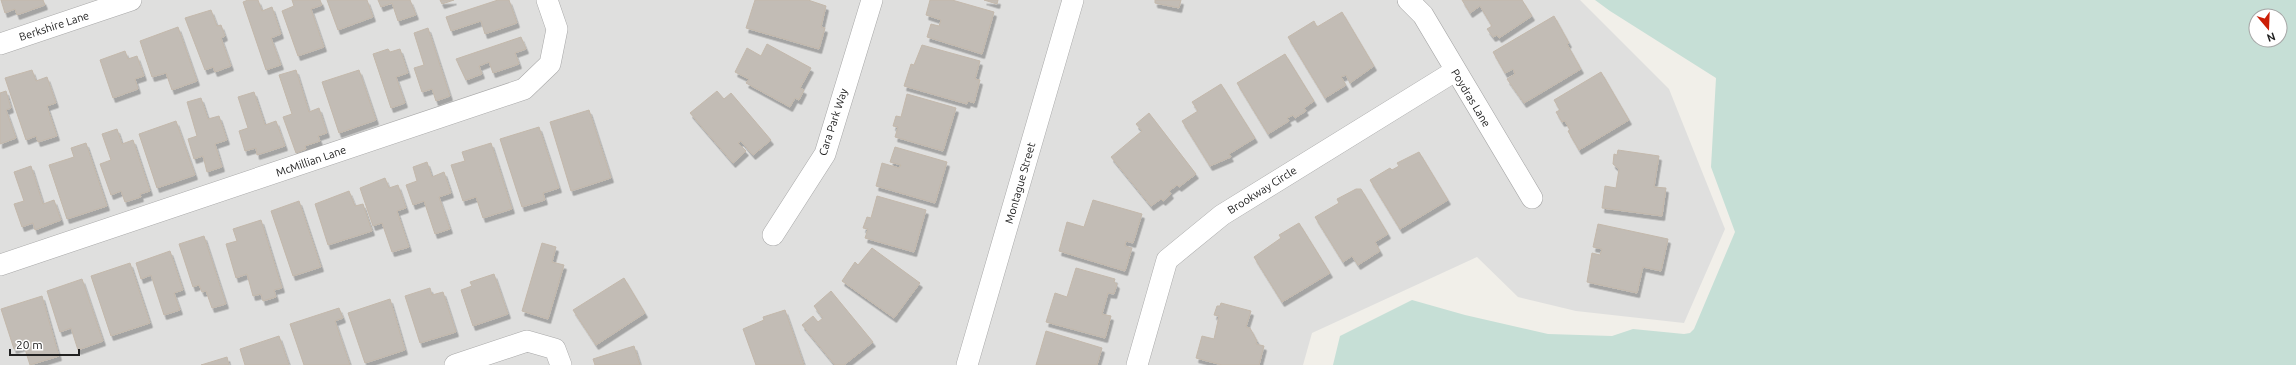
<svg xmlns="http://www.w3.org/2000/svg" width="2296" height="365" viewBox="0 0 2296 365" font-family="Ubuntu,sans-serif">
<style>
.residential{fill:#dfdfde}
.wetland{fill:#c6dfd6;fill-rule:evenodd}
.building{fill:#c2bcb5;stroke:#c3b8ab;filter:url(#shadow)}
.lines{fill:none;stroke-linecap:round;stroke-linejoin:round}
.minor-casing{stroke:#a8a8a8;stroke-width:22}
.minor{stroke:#fff;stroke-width:21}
.labels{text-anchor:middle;stroke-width:4;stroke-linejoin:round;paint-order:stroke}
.street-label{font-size:11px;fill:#212121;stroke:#fff}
</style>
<defs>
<filter id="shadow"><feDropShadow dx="2.5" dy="4.5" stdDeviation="0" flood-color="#0004"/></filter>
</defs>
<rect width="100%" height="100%" fill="#f1efe9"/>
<polygon class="residential" points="0,0 1580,0 1669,89 1725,229 1684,323 1576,311 1518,297 1477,257 1312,333 1303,365 0,365"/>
<path class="wetland" d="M 1595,0 L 2296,0 L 2296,365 L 1333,365 L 1340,336 L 1412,300 L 1465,315 L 1548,334 L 1612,336 L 1633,329 L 1684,334 L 1690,333 L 1694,329 L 1735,232 L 1711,167 L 1716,78 L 1610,11 ZM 2256,16 L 2280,16 L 2280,40 L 2256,40 Z"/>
<g class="building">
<polygon points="1,0 43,0 45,5 17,15 15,9 5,13"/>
<polygon points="248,0 258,0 262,11 272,7 281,34 271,38 281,65 266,70 243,2"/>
<polygon points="292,0 320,0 322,5 311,9 324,47 298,56 282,11 294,6"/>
<polygon points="327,0 367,0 373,17 338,30"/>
<polygon points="378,0 410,0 416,15 398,21 392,3 381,7"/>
<polygon points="440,0 454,0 442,4"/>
<polygon points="498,0 509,0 517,23 485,34 481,21 451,31 446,17"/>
<polygon points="755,0 808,0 826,6 821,27 825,28 819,49 746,28"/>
<polygon points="930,0 952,0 994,12 982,54 927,37 931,24 939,26 941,20 926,15"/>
<polygon points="984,0 998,0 997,4"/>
<polygon points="1155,0 1181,0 1179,8 1155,3"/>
<polygon points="1462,0 1522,0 1532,16 1499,38 1497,35 1493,37 1487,29 1492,26 1480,6 1470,13"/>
<polygon points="211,10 217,26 221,25 225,36 221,38 231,66 215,72 213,67 205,70 185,18"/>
<polygon points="1342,12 1374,66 1350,83 1346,75 1341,77 1346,85 1325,98 1288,37 1314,21 1317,27"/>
<polygon points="1554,16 1569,43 1567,44 1581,69 1524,103 1507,79 1515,74 1513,69 1505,73 1493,52"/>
<polygon points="178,27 197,81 172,90 166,73 152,77 140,41"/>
<polygon points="428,28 450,96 436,101 432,89 422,92 414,68 424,65 414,33"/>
<polygon points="521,37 526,49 515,53 519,64 493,73 489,62 479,66 482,74 466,80 456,59"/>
<polygon points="767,44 811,68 800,88 804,90 799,100 795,98 790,107 746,83 749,79 735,72 747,48 761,56"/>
<polygon points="922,45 980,61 975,79 980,80 974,103 968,101 967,104 904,86 911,64 914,65"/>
<polygon points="388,49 390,52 400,49 408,73 396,77 405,103 391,108 373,54"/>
<polygon points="125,51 128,59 137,56 144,76 135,79 138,89 113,98 100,60"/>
<polygon points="1285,54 1314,101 1304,108 1306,111 1295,118 1293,115 1287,118 1289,121 1268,134 1237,83"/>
<polygon points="32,70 36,81 47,77 56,103 47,106 57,136 38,142 36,136 26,140 5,78"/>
<polygon points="296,70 309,112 319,108 327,133 318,136 320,141 305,146 306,149 296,153 283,117 292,114 279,75"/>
<polygon points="359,70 376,120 339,133 322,82"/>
<polygon points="1601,72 1629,120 1579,150 1568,131 1570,130 1565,121 1562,122 1556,112 1560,110 1554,100"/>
<polygon points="1221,84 1255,138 1229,154 1231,157 1210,166 1182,121 1198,111 1192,102"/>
<polygon points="6,91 11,108 6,110 16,138 0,144 0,93"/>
<polygon points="717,91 724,99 731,93 771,140 753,155 741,141 738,143 746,151 733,163 690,113"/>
<polygon points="254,92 265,125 276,121 285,146 257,155 256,148 245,151 239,131 248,128 238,97"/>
<polygon points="907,94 956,108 943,151 895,137 898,127 893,126 896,116 901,117"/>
<polygon points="201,98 208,119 219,116 227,140 215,144 222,167 207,172 203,156 194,159 188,139 197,136 187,102"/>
<polygon points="589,110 611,178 571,191 550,122"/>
<polygon points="1149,113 1196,174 1179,187 1177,185 1169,191 1171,194 1163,201 1161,199 1151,206 1111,157 1142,131 1136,124"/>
<polygon points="176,121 195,175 157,188 139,134"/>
<polygon points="539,127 559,188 543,193 545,200 522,207 500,139"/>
<polygon points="117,129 122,144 133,140 150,191 140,194 141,197 125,202 121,191 111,195 100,164 111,160 102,134"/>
<polygon points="86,143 107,206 67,219 49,165 74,157 71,148"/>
<polygon points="491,143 512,209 483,218 476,197 463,201 451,165 465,161 462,152"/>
<polygon points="895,147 947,162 935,203 876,186 882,163 899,168 901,165 890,162"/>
<polygon points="1618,150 1659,156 1654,187 1666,188 1662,216 1602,208 1605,186 1616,188 1619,169 1613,164 1614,154 1617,155"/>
<polygon points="1419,152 1448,200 1400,229 1370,180 1390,168 1392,170 1399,166 1397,163"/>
<polygon points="427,162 432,177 444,172 451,193 439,197 450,229 435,234 424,201 413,205 406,185 417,181 413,167"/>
<polygon points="31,166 43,204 54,200 61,220 35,230 33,223 22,227 14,204 24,201 14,172"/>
<polygon points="385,178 389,188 398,185 406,208 397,211 409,247 392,252 382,223 373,226 360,188"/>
<polygon points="1356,189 1361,189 1388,234 1375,242 1380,251 1358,265 1352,256 1343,262 1315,217 1339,203 1337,199"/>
<polygon points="349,191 355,206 363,204 372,231 328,245 315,204"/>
<polygon points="877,196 926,210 914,252 865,238 868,229 863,228 867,217 871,218"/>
<polygon points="1093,200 1142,214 1133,243 1126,241 1125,246 1132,248 1125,271 1059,251 1067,222 1084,227"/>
<polygon points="299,201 321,267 293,276 271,211"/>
<polygon points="261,220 282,288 274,290 276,297 263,301 261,294 253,296 247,274 236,278 226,244 237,241 233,229"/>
<polygon points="1299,223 1330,273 1282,302 1254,257 1281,238 1279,235"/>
<polygon points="1598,224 1668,239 1661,271 1643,267 1637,293 1587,282 1592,253 1600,255 1602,249 1593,247"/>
<polygon points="204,236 226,304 212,308 206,291 202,292 199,285 193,287 179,244"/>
<polygon points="542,243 556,247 552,262 564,265 548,319 522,311"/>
<polygon points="872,248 920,283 894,318 842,281 855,262 858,265"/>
<polygon points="170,251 183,290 174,293 180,310 164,315 151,275 141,279 136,263"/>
<polygon points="130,263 150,323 111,336 91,276"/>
<polygon points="1076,268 1115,279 1114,282 1117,284 1114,294 1108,293 1102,314 1111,316 1105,338 1046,322 1055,293 1067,297"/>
<polygon points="494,274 508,314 473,326 461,290 472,286 470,282"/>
<polygon points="624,278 645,313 596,345 573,310"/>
<polygon points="82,279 103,341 78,350 71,328 60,332 47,291"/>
<polygon points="430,288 432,295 443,292 456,332 420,343 405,296"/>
<polygon points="831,291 873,342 844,365 835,365 802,325 813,316 818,322 823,318 814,306"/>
<polygon points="42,296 59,356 30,365 24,346 14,349 1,309"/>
<polygon points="390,299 405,350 365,363 348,313"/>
<polygon points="1221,303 1251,311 1246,327 1250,328 1257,341 1256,344 1264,346 1259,365 1222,365 1196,358 1202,336 1214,339 1219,316 1214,315 1217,306 1220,306"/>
<polygon points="339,308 343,318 335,321 350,365 304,365 290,324"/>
<polygon points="785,310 804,365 756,365 743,329 764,320 763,317"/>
<polygon points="1046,331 1102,348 1097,365 1036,365"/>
<polygon points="279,336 289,365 245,365 240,349"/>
<polygon points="634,346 640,365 595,365 593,359"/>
<polygon points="227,357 229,365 201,365"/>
</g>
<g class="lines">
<defs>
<g id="minor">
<polyline points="1408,0 1423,15 1532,198"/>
<polyline points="0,44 131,0"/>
<polyline points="773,235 825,154 872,0"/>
<polyline points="0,265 524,89 550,64 557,29 547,0"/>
<polyline points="455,365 527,341 555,349 561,365"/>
<polyline points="967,365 1073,0"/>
<polyline points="1137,365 1167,260 1222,215 1455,71"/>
</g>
</defs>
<use href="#minor" class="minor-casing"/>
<use href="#minor" class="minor"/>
</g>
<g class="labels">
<g class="street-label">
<text transform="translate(54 26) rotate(-18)" y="4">Berkshire Lane</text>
<text transform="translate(1471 98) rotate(59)" y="4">Poydras Lane</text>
<text transform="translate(833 122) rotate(-72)" y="4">Cara Park Way</text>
<text transform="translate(311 161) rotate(-19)" y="4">McMillian Lane</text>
<text transform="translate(1020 183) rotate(-74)" y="4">Montague Street</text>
<text transform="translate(1262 190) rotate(-32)" y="4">Brookway Circle</text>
</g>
</g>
<g transform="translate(2268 28) rotate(161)"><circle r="19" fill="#ffffff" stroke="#a6a6a6"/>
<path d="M0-3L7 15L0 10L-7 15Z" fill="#cc1f07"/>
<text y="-6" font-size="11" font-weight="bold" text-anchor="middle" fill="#212121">N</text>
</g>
<path d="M10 349v6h69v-6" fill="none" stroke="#212121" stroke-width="2"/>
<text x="16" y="349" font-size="12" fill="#212121" stroke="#ffffff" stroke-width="3" paint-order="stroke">20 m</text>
</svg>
